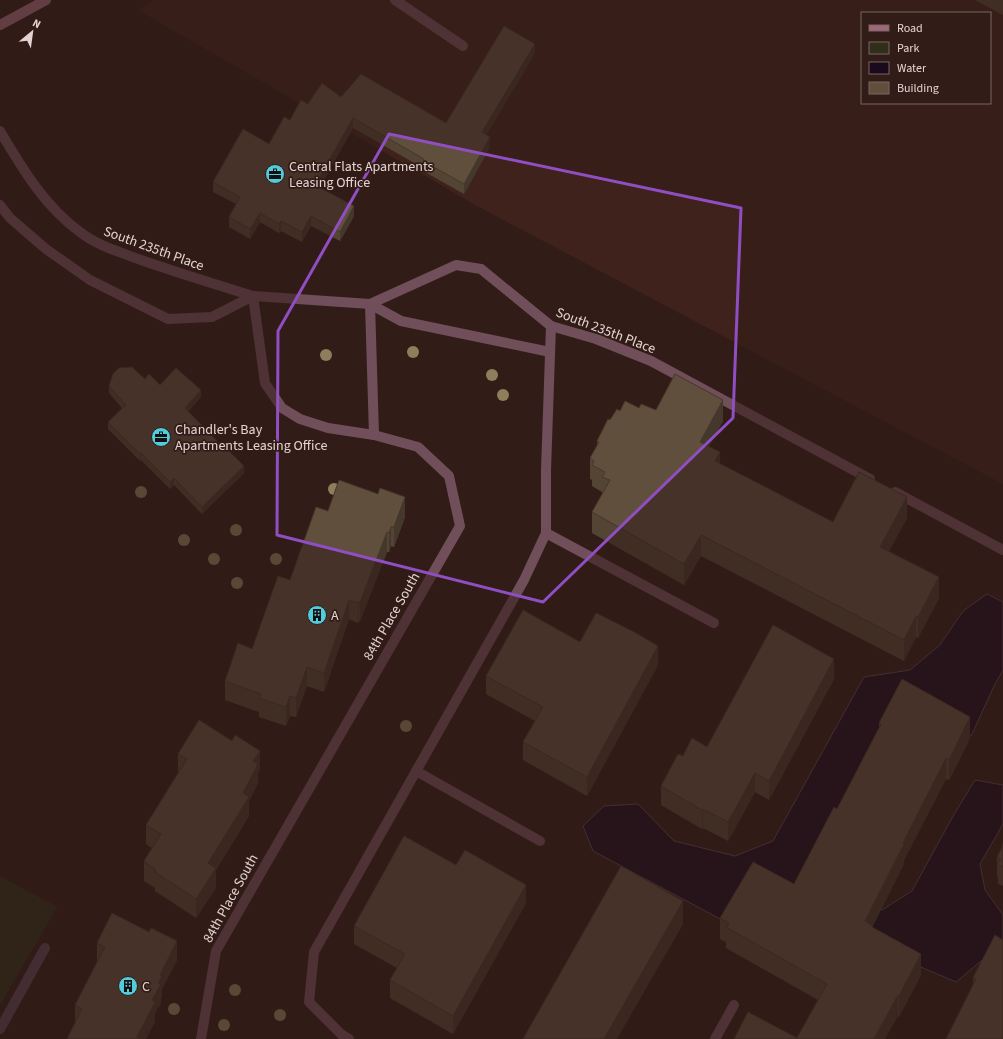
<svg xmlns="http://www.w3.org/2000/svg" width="1003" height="1039" viewBox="0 0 1003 1039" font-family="'Source Sans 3',sans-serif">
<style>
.built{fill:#3f221c;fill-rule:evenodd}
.green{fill:#302e19}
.water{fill:#1b091d;stroke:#574653}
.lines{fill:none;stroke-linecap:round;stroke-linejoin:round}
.stream{stroke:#574653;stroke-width:10}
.service{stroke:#714f5a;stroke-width:10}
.minor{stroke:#714f5a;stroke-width:10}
.secondary{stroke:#9d687a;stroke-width:10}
.tree{fill:#8d7e5c}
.wall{fill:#534434}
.shaded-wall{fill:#44372b}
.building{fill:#614f3d;stroke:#44372b}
.marked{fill:none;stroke:#904ec3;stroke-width:3;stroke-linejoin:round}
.labels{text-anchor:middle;stroke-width:3.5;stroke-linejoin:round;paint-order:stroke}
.poi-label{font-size:14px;fill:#e4d4d1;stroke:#321c17;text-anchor:start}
.street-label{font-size:14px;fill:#e4d4d1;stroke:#321c17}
</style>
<rect width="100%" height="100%" fill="#321c17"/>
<path class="built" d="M 154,0 L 1003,0 L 1003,484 L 477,206 L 138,10 ZM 862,13 L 990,13 L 990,103 L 862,103 Z"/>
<polygon class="green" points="0,876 57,907 0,1005"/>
<polygon class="water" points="987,594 1003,602 1003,670 994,686 971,736 899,697 808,871 882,910 912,891 952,818 975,780 1003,785 1003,824 980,864 985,890 1003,915 1003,954 994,950 956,982 914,964 726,922 593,851 583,826 604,806 638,804 674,841 735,856 773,841 864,677 910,670 940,645 963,611"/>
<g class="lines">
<polyline class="stream" points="0,1029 45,948"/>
<g class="service">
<polyline points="395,0 463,46"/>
<polyline points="370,304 374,435"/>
<polyline points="546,533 714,623"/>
<polyline points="416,771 540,841"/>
<polyline points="349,1039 341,1034 309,1002 314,952 524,580 546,533 546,470 551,326"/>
<polyline points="715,1039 734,1005"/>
</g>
<g class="minor">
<path d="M 0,131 C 22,168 44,206 80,232 C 98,246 120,252 141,260 C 178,273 215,284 253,296 L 212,317 L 168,319 L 90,280 L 46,249 L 10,218 L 0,205"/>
<polyline points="370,304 401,321 550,352"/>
<polyline points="895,492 1003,550"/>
<polyline points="201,1039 216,951 460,526 449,476 418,447 374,435 328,428 300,419 282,408 265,383 253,296 370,304 456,265 481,269 551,326 596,339 651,361 870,479"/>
</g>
<polyline class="secondary" points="0,25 46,0"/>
</g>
<g class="tree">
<circle cx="413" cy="352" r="6"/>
<circle cx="326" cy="355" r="6"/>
<circle cx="492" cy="375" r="6"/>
<circle cx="503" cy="395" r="6"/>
<circle cx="334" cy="489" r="6"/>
<circle cx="141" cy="492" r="6"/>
<circle cx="236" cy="530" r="6"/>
<circle cx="184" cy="540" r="6"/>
<circle cx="214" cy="559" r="6"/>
<circle cx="276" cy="559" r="6"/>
<circle cx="237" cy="583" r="6"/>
<circle cx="406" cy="726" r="6"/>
<circle cx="235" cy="990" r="6"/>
<circle cx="174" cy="1009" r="6"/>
<circle cx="280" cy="1015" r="6"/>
<circle cx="224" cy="1025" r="6"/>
</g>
<g class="wall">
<polygon points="975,0 1003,0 1003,15"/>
<polygon points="535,53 486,135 490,147 464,194 423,171 423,168 353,128 320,187 354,216 340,241 311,226 302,242 281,231 279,233 260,222 250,239 229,227 229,217 236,204 213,192 213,182 269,144 290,120 308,104 341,97 446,123"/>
<polygon points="145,379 160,385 201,397 188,412 244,473 202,514 174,485 170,489 141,460 140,461 108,429 108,422 122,408 109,393 109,386"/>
<polygon points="639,408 656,410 723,421 709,447 720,464 833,522 907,518 889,551 939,598 918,638 916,637 904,661 701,556 684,585 592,533 592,512 602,495 602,492 592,486 592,480 590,479 590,458 597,446 597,441 610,420 620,411"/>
<polygon points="328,511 405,517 394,547 391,546 389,552 387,552 360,621 359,621 358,623 349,619 324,692 307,686 296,717 290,716 286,726 259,717 259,712 225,700 225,681 252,649"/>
<polygon points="580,642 658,665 587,796 523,760 523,742 535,721 486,694 486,676"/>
<polygon points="834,679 769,800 755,792 728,841 703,828 702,829 661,805 661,786 707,747"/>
<polygon points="879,723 970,738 949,780 946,779 904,860 904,864 873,925 873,927 921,975 899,1017 898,1016 797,1038 818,1000 726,948 726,942 720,939 720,918 794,884 837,809 879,728"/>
<polygon points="178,754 260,770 258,773 258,783 249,801 249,816 216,870 216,888 196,918 155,891 155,888 144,881 144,861 152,848 146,844 146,825 178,773"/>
<polygon points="1003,841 1003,886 998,884 998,877 997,877 997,857 1002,847"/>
<polygon points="456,865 526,903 453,1034 390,998 390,980 397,968 354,944 354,926"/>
<polygon points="1003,940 973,986 973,978"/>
<polygon points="97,943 177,960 162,989 162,996 161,999 161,1003 155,1013 155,1022 75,1023 75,1005 97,962"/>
</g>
<g class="shaded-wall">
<polygon points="535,44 535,53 482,142 482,132"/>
<polygon points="353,118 353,128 315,195 315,185"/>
<polygon points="490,137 490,147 464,194 464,184"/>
<polygon points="354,206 354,216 340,241 340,232"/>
<polygon points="260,213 260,222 250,239 250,229"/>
<polygon points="311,216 311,226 302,242 302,232"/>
<polygon points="281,221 281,231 279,233 279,224"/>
<polygon points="201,390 201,397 185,415 185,408"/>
<polygon points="723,400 723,421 700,463 700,442"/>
<polygon points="720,452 720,473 715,461"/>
<polygon points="141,453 141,460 140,461 140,454"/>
<polygon points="244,466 244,473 202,514 202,507"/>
<polygon points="174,478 174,485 170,489 170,482"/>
<polygon points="405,497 405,517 394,547 394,527"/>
<polygon points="907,497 907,518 880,568 880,547"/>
<polygon points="391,527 391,546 389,552 389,533"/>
<polygon points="387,532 387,552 360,621 360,602"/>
<polygon points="701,535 701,556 684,585 684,564"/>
<polygon points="939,577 939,598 918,638 918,617"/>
<polygon points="349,600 349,619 324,692 324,673"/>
<polygon points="359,601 359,621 358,623 358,603"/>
<polygon points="916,616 916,637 904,661 904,640"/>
<polygon points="658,646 658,665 587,796 587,777"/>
<polygon points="834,659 834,679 769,800 769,781"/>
<polygon points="307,667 307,686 296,717 296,698"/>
<polygon points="290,696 290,716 286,726 286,707"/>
<polygon points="970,717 970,738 949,780 949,760"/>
<polygon points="260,751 260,770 258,773 258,783 249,801 249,816 216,870 216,888 196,918 196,899 208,863 243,793 253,761"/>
<polygon points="946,758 946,779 904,860 904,864 865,942 865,921 903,843"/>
<polygon points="755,773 755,792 728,841 728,822"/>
<polygon points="703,809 703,828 702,829 702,810"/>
<polygon points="526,885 526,903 453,1034 453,1016"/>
<polygon points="683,901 683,924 617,1039 604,1039"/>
<polygon points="177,941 177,960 162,989 162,996 161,999 161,1003 155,1013 155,1022 146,1039 137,1039 137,1037 152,1000 160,975"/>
<polygon points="921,954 921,975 899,1017 899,996"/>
<polygon points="898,995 898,1016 885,1039 874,1039"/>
</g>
<g class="building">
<polygon points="504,26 535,44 482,132 490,137 464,184 423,161 424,159 353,118 315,185 354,206 340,232 311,216 302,232 281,221 279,224 260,213 250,229 229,217 240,197 213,182 243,129 269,144 284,117 290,120 301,100 308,104 322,83 341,97 361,74 446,123"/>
<polygon points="132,367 145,379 149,374 160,385 176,368 201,390 185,408 219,443 220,442 244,466 202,507 174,478 170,482 141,453 140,454 108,422 126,405 109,386 113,374 119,368"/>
<polygon points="675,374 723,400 700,442 720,452 715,461 833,522 859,472 907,497 880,547 939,577 918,617 916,616 904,640 701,535 684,564 592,512 610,480 602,477 605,472 592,465 594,461 590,458 599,442 597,441 608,419 610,420 617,409 620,411 625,401 639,408 641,404 656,410"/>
<polygon points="339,480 378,494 380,488 405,497 394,527 391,527 389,533 387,532 360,602 359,601 358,603 349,600 324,673 307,667 296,698 290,696 286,707 259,698 261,694 225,681 238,643 252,649 278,576 290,580 316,507 328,511"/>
<polygon points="523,610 580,642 596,613 636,633 658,646 587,777 523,742 543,707 486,676"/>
<polygon points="773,625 834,659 769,781 755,773 728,822 703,809 702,810 661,786 678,754 683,756 692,738 707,747"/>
<polygon points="902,679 970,717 949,760 946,758 903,843 904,844 865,921 873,926 872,927 921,954 899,996 898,995 874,1039 734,1039 748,1012 797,1038 827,984 726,927 729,923 720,918 753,862 794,884 834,807 837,809 881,724 879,723"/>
<polygon points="199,720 232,741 235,735 260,751 253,761 258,764 243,793 249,797 208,863 216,868 196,899 155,872 156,870 144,861 161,834 146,825 187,759 178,754"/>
<polygon points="404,836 456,865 465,850 526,885 453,1016 390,980 405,954 354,926"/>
<polygon points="1003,846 1003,867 998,864 1001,859 997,857"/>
<polygon points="621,866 683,901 604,1039 523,1039"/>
<polygon points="112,913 149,932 151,928 177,941 160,975 162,977 158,983 161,984 152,1000 155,1002 137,1037 140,1039 67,1039 82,1009 75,1005 105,947 97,943"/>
<polygon points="995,935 1003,940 1003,1039 946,1039 976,979 973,978"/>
</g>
<path d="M0 0H1003V1039H0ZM 389,134 L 741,208 L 733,418 L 543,602 L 277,535 L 278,331 Z" fill="#321c17" fill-opacity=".55" fill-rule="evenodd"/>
<path class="marked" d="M 389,134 L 741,208 L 733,418 L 543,602 L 277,535 L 278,331 Z"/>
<defs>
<symbol id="office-disc" viewBox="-11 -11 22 22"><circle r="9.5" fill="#52cbda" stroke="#321c17"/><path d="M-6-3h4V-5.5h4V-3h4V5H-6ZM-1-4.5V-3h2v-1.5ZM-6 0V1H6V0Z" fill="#111"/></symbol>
<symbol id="building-disc" viewBox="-11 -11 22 22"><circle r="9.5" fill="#52cbda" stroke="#321c17"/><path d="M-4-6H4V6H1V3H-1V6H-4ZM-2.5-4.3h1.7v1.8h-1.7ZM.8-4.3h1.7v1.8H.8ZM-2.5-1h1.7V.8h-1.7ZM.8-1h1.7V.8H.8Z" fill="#111"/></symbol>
</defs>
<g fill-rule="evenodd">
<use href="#office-disc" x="264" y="163" width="22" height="22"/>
<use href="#office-disc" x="150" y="426" width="22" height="22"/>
<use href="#building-disc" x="306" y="604" width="22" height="22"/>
<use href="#building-disc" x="117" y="975" width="22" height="22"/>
</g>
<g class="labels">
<g class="poi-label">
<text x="289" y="171">Central Flats Apartments<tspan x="289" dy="16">Leasing Office</tspan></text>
<text x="175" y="434">Chandler's Bay<tspan x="175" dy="16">Apartments Leasing Office</tspan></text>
<text x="331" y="620">A</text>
<text x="142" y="991">C</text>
</g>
<g class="street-label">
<text transform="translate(154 248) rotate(20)" y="5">South 235th Place</text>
<text transform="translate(606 330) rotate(21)" y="5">South 235th Place</text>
<text transform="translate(391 616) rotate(-60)" y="5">84th Place South</text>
<text transform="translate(230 898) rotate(-61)" y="5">84th Place South</text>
</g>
</g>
<rect x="861" y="12" width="130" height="92" fill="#321c17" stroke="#796661"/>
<rect x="869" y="25" width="20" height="6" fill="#9d687a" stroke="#796661"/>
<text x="897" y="32" font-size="12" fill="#e4d4d1">Road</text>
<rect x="869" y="42" width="20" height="12" fill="#302e19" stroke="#796661"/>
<text x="897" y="52" font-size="12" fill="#e4d4d1">Park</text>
<rect x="869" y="62" width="20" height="12" fill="#1b091d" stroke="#796661"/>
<text x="897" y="72" font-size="12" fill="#e4d4d1">Water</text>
<rect x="869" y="82" width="20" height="12" fill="#614f3d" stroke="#796661"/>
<text x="897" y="92" font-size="12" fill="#e4d4d1">Building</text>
<g transform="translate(32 32) rotate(29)" stroke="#321c17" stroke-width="3" paint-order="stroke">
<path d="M0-3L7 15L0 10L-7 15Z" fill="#e4d4d1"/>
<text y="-6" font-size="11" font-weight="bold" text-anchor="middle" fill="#e4d4d1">N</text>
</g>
</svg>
